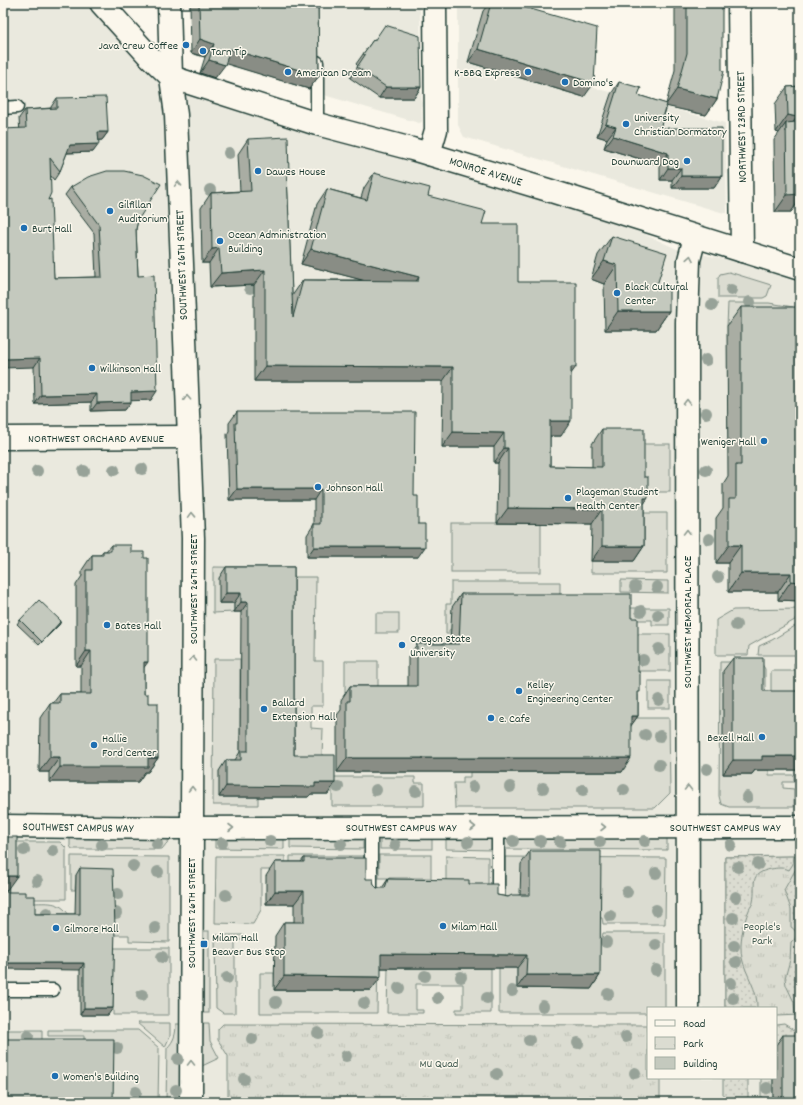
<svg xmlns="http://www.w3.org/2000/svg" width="803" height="1105" viewBox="0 0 803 1105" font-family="Dekko,sans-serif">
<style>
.built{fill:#eae9de;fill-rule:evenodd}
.grass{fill:#dbdcd1;stroke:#7d8c82}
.park{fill:url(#park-tufts);stroke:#7d8c82}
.garden{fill:url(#garden-dots);stroke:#7d8c82}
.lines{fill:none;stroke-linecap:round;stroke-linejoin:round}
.service-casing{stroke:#1f3d34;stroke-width:15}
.minor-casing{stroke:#1f3d34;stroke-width:25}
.tertiary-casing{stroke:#1f3d34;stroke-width:25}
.service{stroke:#fbf7ec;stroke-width:12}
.minor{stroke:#fbf7ec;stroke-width:22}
.tertiary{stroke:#fbf7ec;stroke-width:22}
.tree{fill:#97a298}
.wall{fill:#a9ada3;stroke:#1f3d34}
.shaded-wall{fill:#898d85;stroke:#1f3d34}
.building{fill:#c4c9be;stroke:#1f3d34}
.oneway{stroke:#8d9a90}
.poi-dot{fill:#1f6fb2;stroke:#fbf7ec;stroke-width:1.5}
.labels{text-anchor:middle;stroke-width:3;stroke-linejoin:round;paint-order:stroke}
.poi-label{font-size:12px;fill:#1f3d34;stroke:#fbf7ec;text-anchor:start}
.street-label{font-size:12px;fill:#1f3d34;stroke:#fbf7ec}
.park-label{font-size:12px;fill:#455d53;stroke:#fbf7ec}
</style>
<defs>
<pattern id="park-tufts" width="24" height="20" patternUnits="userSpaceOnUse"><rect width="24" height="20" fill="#dbdcd1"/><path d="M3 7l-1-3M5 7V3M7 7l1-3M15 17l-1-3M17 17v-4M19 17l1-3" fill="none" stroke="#bcbeb4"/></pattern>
<pattern id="garden-dots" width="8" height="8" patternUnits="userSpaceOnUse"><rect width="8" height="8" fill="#dbdcd1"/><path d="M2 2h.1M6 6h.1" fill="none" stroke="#bcbeb4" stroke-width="1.8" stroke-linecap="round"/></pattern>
</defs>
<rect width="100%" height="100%" fill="#fbf7ec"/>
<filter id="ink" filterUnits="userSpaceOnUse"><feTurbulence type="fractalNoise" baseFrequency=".025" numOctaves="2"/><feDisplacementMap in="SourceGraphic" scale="8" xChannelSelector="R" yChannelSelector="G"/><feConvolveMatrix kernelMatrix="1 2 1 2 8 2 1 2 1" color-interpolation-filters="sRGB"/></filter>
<g filter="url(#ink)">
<g class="built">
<path d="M 3,3 L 96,3 L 164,80 L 548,190 L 677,249 L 740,262 L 800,283 L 800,1102 L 3,1102 ZM 648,1008 L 776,1008 L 776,1078 L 648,1078 Z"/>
<polygon points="190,3 420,3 422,122 419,123 334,98 190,54"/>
<polygon points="458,3 472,3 591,38 587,86 725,123 727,213 724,213 464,137 458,125"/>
</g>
<g class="grass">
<polygon points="729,272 771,285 767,296 763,298 718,298 718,278 720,274"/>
<polygon points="728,303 769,303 793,307 727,326"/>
<rect x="634" y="444" width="36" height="48"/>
<polygon points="634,513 667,513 667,573 591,573 591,561"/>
<rect x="451" y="523" width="90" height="49"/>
<polygon points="213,567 288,568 288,577 316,577 315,661 323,661 323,706 311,706 311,728 323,729 322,757 287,758 287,578 219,603 234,603 234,612 213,613"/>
<polygon points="621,580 668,581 668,593 621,592"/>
<polygon points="451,582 560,582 560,594 449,630 449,634 446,634 446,604 451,604"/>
<polygon points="625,608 669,608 669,625 652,625 652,620 625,620"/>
<polygon points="800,609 800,617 749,646 748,655 716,655 716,620 733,610"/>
<rect x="376" y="613" width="23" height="20"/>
<polygon points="800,623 800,655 758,655 759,646 772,640"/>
<rect x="633" y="634" width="37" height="37"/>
<polygon points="214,659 240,659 240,762 258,797 258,805 213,805"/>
<polygon points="345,661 378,661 378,700 345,696"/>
<polygon points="720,662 756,662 762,664 765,669 765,705 723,773 752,774 752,770 769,770 769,775 794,775 794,782 783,782 783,788 794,789 794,807 729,807 721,804 719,796"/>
<polygon points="794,663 800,663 800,705 771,705 771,671 794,671"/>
<rect x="648" y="681" width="22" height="27"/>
<polygon points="632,718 669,718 670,793 655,808 455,808 454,783 463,783 463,777 470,777 470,772 622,772"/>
<polygon points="332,777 415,777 415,783 424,783 424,806 332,806"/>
<polygon points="222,836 284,836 284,849 215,848 215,839"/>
<polygon points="290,836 363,836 363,849 290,848"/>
<polygon points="446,836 493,836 493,850 446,849"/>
<polygon points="505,836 667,837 667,850 505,849"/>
<polygon points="70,837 171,838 162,849 72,849 70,846"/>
<rect x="380" y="837" width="52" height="12"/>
<polygon points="8,842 60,842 66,848 66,899 9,899"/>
<rect x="379" y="855" width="52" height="23"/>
<polygon points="71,856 169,857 169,942 129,941 129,935 110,935 76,875 75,890 71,890"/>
<polygon points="216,856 285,856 285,870 261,870 261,910 253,924 215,923"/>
<polygon points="290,856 364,856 364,878 290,871"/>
<polygon points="446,856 488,857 488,897 446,893"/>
<polygon points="505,857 666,858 665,924 603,924 602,918 520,908 505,908"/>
<path d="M 31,903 C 47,903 59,900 69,915 L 31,920 Z"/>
<rect x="203" y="931" width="6" height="82"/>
<polygon points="603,933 665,933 665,1008 648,1008 648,1013 499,1013 499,956 517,957 517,988 591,939 602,938"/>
<polygon points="215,935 243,935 243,940 235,940 235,1013 223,1013 216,1008"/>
<polygon points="114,948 169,948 169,1015 113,1015"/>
<polygon points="378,956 377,1013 260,1013 260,973 274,973 275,990 371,990"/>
<polygon points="388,968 491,968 491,1013 456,1013 456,1009 463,1009 463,984 416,984 416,1010 423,1010 423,1013 387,1013"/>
<polygon points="137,1023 170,1023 170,1036 165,1047"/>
<polygon points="203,1023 209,1023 210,1041 219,1058 202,1066"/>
<path d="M 176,1024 L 181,1024 L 181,1102 L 166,1102 L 167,1048 C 174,1041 176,1034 176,1024 Z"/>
<polygon points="3,1030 42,1030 42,1042 3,1049"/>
<polygon points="48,1030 138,1030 159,1048 158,1102 106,1102 84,1050 84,1036 48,1036"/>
</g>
<g class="park">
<polygon points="800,856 800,1015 776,1016 776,1008 725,1008 725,857"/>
<polygon points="223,1024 648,1025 648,1078 660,1078 660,1102 228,1102 228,1056 218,1040 218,1029"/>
</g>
<g class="garden">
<path d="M 794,856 L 793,864 L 789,870 C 783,867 777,868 771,869 C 747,874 757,884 753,902 C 753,904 750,907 749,910 C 743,924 739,943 742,958 C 746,976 758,989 757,1008 L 725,1008 L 725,857 Z"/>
<path d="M 799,856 L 800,856 L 800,1015 L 795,1015 L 794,1002 L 786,985 L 785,978 L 790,960 L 791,943 C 798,938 798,931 791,927 L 791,909 L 784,890 L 798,865 Z"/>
<polygon points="784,1024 800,1034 800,1049 776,1049 776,1025"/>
<rect x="723" y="1078" width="25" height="24"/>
<rect x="761" y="1078" width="12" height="24"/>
</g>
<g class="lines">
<defs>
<g id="service">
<polyline points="317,62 317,124"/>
<polyline points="3,108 17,107"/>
<polyline points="371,827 371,894"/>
<polyline points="498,827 498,903"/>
<polyline points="3,990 53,990"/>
</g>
<g id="minor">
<polyline points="169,3 171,77 176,115 193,538 191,1102"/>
<polyline points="739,3 742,251"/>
<polyline points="429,154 436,130 435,3"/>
<polyline points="3,438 189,437"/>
<polyline points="3,826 172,828 800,827"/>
<polyline points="688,1008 687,323 689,260 695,237"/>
</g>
<polyline id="tertiary" points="101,3 149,56 171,77 317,124 412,149 548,190 800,269"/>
</defs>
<use href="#service" class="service-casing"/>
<use href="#minor" class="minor-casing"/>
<use href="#tertiary" class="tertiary-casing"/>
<use href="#service" class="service"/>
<use href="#minor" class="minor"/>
<use href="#tertiary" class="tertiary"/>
</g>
<g class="tree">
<circle cx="229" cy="153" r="6"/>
<circle cx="210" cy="190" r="6"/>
<circle cx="250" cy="288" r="6"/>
<circle cx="731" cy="290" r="6"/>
<circle cx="750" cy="302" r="6"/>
<circle cx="712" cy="305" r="6"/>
<circle cx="706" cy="360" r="6"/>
<circle cx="706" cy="413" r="6"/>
<circle cx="142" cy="469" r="6"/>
<circle cx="114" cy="470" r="6"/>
<circle cx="706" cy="470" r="6"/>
<circle cx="37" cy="471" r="6"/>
<circle cx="84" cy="471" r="6"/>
<circle cx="709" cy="539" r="6"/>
<circle cx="718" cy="577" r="6"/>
<circle cx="635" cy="587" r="6"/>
<circle cx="657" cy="587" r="6"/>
<circle cx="641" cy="611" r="6"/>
<circle cx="658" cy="615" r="6"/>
<circle cx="736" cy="625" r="6"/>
<circle cx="659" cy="649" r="6"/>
<circle cx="643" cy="660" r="6"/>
<circle cx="659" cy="700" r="6"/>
<circle cx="645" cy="735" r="6"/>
<circle cx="660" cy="736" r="6"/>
<circle cx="659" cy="765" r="6"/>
<circle cx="707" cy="769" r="6"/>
<circle cx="338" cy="787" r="6"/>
<circle cx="473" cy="787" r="6"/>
<circle cx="510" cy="787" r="6"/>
<circle cx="543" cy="788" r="6"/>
<circle cx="376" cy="790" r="6"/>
<circle cx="583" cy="790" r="6"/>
<circle cx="624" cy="790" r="6"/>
<circle cx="416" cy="791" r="6"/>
<circle cx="747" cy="797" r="6"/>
<circle cx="270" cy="841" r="6"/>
<circle cx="513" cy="841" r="6"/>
<circle cx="540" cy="841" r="6"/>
<circle cx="645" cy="841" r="6"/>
<circle cx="468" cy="842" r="6"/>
<circle cx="560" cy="842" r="6"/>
<circle cx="600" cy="842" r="6"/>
<circle cx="222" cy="843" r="6"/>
<circle cx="157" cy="844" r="6"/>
<circle cx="341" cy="844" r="6"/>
<circle cx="102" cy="845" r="6"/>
<circle cx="395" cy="845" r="6"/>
<circle cx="731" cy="845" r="6"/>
<circle cx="24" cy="850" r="6"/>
<circle cx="53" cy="851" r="6"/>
<circle cx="758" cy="864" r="6"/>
<circle cx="133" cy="866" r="6"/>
<circle cx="738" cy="867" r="6"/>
<circle cx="158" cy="872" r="6"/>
<circle cx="656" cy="873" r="6"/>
<circle cx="37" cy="881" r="6"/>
<circle cx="627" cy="892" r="6"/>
<circle cx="118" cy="894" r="6"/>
<circle cx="226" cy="895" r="6"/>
<circle cx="736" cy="897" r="6"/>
<circle cx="656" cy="910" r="6"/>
<circle cx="47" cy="913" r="6"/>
<circle cx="116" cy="913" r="6"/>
<circle cx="610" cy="916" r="6"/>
<circle cx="733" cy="918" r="6"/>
<circle cx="155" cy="928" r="6"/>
<circle cx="606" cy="942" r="6"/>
<circle cx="656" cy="945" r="6"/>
<circle cx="734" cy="946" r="6"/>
<circle cx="162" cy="957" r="6"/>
<circle cx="736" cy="962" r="6"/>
<circle cx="656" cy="970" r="6"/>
<circle cx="425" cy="976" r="6"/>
<circle cx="461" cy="977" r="6"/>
<circle cx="227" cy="978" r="6"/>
<circle cx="731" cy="983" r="6"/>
<circle cx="399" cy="988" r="6"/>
<circle cx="512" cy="991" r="6"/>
<circle cx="608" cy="994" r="6"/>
<circle cx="142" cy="995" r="6"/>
<circle cx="438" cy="998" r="6"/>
<circle cx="487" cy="998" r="6"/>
<circle cx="733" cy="998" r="6"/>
<circle cx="276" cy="1002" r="6"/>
<circle cx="364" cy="1003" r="6"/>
<circle cx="543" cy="1006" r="6"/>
<circle cx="318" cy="1033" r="6"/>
<circle cx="28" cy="1036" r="6"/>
<circle cx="626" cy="1037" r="6"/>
<circle cx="252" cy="1039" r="6"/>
<circle cx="529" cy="1040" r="6"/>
<circle cx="578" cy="1043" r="6"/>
<circle cx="117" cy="1048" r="6"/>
<circle cx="346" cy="1056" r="6"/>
<circle cx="178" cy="1059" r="6"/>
<circle cx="635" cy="1073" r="6"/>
<circle cx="497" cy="1074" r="6"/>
<circle cx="244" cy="1079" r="6"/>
<circle cx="767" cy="1088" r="6"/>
<circle cx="176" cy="1090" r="6"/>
<circle cx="136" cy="1092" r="6"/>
</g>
<g class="wall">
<polygon points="190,3 318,3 319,76 309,89 225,63 215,78 200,73 205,57 191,53"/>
<polygon points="489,3 510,3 584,97 468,62 483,11"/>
<polygon points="675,3 722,3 717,99 706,115 667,106 660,128 722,176 714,188 672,188 672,180 660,180 660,165 604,148 607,139 597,136 611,94 619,82 638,95 666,104 675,70"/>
<polygon points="373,40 421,87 414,98 379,98 350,78 358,66 356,64"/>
<polygon points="800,86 798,202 791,212 775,212 774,140 779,133 776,132 775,104 787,87"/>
<polygon points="57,98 108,132 102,140 99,140 93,152 67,153 60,171 54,180 50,175 48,200 54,278 96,277 94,233 65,195 71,187 138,220 136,229 138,276 151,400 131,400 125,410 91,411 91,402 35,404 34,367 19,118 25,110 51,108 51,107"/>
<polygon points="248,139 289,173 287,177 292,296 303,280 363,280 301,264 317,204 327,189 361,198 364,188 374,173 428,196 482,224 518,282 571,373 561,436 550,436 550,466 592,467 592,444 602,429 644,505 644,546 634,561 591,561 592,524 497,523 498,463 494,463 494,447 442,447 443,381 254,381 254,285 210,287 209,263 202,263 201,208 211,193 240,191 238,154"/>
<polygon points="612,236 657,285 669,311 656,330 605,330 604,284 591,279 598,255"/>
<polygon points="741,307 800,601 778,600 778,592 728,592 728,563 716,563 716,518 723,508 723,484 728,476 727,326"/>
<polygon points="237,412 418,557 307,557 307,535 314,524 314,500 229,500 227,434 229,431 229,423"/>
<polygon points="111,545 131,552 144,668 144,694 148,703 158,758 148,772 145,772 138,782 49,782 49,772 39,772 40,718 50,703 53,703 60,694 81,694 81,666 76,666 76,585 82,576 82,570 92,555 100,555 103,551 106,551"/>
<polygon points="226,567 294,567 294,755 328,794 311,794 308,797 219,797 219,771 226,760 235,760 240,752 241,612 234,612 234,603 219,603 219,578"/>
<polygon points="461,594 631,618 638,696 638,716 631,725 622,772 337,772 337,715 341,710 341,700 350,686 408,686 408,657 417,644 450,644 452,607"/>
<polygon points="20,620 61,621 59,625 39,645 17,624"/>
<polygon points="733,658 763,691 800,770 755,770 752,774 723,774 723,671"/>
<polygon points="530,851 600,975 591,989 517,988 517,968 381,968 371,990 274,990 275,936 284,922 294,922 294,904 266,904 266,876 275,862 301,862 304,858 366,879 377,888 382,888 388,879 469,884 497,895 508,897 520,895 521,864"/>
<polygon points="80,868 108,1015 80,1015 80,970 6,892 25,896 35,914 75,914 76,875"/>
<polygon points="783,1035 800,1102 773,1102 773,1078 776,1078 776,1045"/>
</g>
<g class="shaded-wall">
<polygon points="200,39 214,44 205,57 191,53"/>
<polygon points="230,49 319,76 309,89 220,62"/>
<polygon points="478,49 594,83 584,97 468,62"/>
<polygon points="209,60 225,65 215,78 200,73"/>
<polygon points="386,87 421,87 414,98 379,98"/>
<polygon points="677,89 717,99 706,115 665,106"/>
<polygon points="788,115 797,117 786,132 786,123 779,133 776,132"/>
<polygon points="606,124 616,127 607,139 597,136"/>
<polygon points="98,132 108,132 102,140 92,141"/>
<polygon points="613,136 668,153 660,165 604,148"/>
<polygon points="99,144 93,152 65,153 70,145"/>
<polygon points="668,168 681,168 672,180 660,180"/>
<polygon points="681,176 722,176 714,188 672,188"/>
<polygon points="800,189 800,202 798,202 791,212 775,212 787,195"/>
<polygon points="219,248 209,263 202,263 212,249"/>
<polygon points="311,249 419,277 408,292 301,264"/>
<polygon points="604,261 617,265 604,284 591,279"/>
<polygon points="265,270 254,285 210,287 221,273"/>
<polygon points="618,311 669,311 656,330 605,330"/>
<polygon points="40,358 34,367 3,368 3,359"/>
<polygon points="265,366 453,367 443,381 254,381"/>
<polygon points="571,367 576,367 565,382"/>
<polygon points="157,391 151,400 125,401 131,392"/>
<polygon points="97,394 91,402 35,404 41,395"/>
<polygon points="131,402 125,410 91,411 97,403"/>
<polygon points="550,421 571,421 561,436 539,436"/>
<polygon points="453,432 504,433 494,447 442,447"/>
<polygon points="504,448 508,448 498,463 494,463"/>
<polygon points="237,489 321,489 314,500 229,500"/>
<polygon points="644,498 648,498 638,513"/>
<polygon points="508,508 602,509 592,524 497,523"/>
<polygon points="729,545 741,545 728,563 716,563"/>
<polygon points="602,546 644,546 634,561 591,561"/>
<polygon points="314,547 425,547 418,557 307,557"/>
<polygon points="741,573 791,573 778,592 728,592"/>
<polygon points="791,581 800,582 800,601 778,600"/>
<polygon points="226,593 241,593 234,603 219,603"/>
<polygon points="241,602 248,602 241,612 234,612"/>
<polygon points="61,621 59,625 39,645 42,642"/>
<polygon points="86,651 91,651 81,666 76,666"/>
<polygon points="144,662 148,662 137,677"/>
<polygon points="631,716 638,716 628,730"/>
<polygon points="762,756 800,756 800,770 755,770 752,774 723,774 733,760"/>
<polygon points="50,757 60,757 49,772 39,772"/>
<polygon points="148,758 158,758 148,772 145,772 138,782 49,782 60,767"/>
<polygon points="347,758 631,758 622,772 337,772"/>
<polygon points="315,783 335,783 328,794 311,794 308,797 219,797 226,786"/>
<polygon points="3,876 17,876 4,894 3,894"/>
<polygon points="275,891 304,891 294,904 266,904"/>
<polygon points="381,954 527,955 517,968 372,968"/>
<polygon points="3,963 84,963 80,970 3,969"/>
<polygon points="526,975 600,975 591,989 517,988"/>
<polygon points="284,976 381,977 371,990 274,990"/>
<polygon points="84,1008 113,1008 108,1015 80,1015"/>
</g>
<g class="building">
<polygon points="199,3 318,3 319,76 230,49 225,65 209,60 214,44 200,39"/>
<polygon points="491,3 510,3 597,28 594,83 478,49"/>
<polygon points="687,3 722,3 722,70 724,71 717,99 677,89 687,53"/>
<polygon points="385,25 420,36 421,87 386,87 357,67 365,55 363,54 373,40 374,41"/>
<polygon points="619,82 641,88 638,95 667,104 660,128 722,128 722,176 681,176 681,168 668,168 668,153 613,136 616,127 606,124"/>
<polygon points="800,86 800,194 787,195 786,123 796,122 797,117 788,115 787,87"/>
<polygon points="106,97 108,132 98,132 99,144 70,145 60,171 50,158 51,193 48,200 51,199 54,278 102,277 99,225 71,187 88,177 107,171 124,171 143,175 161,184 138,220 136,229 138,276 154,275 157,391 131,392 131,402 97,403 97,394 41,395 40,358 3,359 3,129 26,128 25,110 57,108 57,98"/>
<polygon points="288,137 289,173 287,173 293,317 303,280 418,281 419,277 311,249 327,189 367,200 374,173 430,188 428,196 486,211 482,224 518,224 518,282 576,282 576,367 571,367 571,421 550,421 550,466 602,467 602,429 644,429 644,477 648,477 648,498 644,498 644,546 602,546 602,509 508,508 508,448 504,448 504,433 453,432 453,367 265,366 265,270 221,273 219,248 212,249 211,193 251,191 248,139"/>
<polygon points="612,236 667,253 657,285 669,285 669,311 618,311 617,265 604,261"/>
<polygon points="741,307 800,307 800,582 791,581 791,573 741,573 741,545 729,545 729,499 736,499 736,465 741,465"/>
<polygon points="237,412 415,412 414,496 418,496 418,524 425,524 425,547 314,547 314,524 321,524 321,489 237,489 235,423 237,423"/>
<polygon points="111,545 131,545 131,552 144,552 144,558 148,558 148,662 144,662 144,694 148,694 148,703 158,703 158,758 148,758 148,767 60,767 60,757 50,757 50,703 60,703 60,694 91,694 91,651 86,651 86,570 92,570 92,555 103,555 103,551 111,551"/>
<polygon points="226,567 294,567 294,755 335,755 335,783 315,783 315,787 226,786 226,760 241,760 241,751 248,751 248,602 241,602 241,593 226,593"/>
<polygon points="461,594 631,594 631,618 638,618 638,672 640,672 640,692 638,692 638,716 631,716 631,758 347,758 347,701 350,701 350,686 417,686 417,644 459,644"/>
<polygon points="39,600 61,621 42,642 20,620"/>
<polygon points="733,658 763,658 763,691 800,691 800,756 762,756 762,760 733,760"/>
<rect x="3" y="837" width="14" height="39"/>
<polygon points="530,851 601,851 600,975 526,975 527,955 381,954 381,977 284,976 284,922 304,922 304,891 275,891 275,862 304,862 304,858 366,858 366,879 373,879 374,885 377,888 385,888 388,879 469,880 469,884 497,884 497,895 508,897 512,895 530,895"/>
<polygon points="80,868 113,869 115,928 113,1008 84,1008 84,963 3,963 3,892 25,892 25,896 35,896 35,914 80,914"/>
<rect x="783" y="1035" width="17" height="67"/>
<polygon points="3,1039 114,1039 113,1102 3,1102"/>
</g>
<defs><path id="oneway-chevron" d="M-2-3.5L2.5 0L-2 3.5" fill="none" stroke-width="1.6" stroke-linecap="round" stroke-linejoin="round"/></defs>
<g class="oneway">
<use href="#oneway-chevron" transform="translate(178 184) rotate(-92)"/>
<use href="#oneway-chevron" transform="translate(690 258) rotate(-80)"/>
<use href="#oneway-chevron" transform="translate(187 398) rotate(-93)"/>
<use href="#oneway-chevron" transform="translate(687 402) rotate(-90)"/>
<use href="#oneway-chevron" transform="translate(192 515) rotate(-92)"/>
<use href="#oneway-chevron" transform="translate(687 532) rotate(-90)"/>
<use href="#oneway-chevron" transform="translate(193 659) rotate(-90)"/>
<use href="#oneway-chevron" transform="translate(688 788) rotate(-90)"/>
<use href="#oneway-chevron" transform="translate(192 789) rotate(-90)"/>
<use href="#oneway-chevron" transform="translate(473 827)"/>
<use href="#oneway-chevron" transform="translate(603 827)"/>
<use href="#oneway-chevron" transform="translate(231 828)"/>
<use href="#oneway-chevron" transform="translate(191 1063) rotate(-90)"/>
</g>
</g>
<g class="poi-dot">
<circle cx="186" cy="45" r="4"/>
<circle cx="203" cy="51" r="4"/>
<circle cx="288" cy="72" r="4"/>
<circle cx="528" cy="72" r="4"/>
<circle cx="565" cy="82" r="4"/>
<circle cx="626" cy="124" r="4"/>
<circle cx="687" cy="161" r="4"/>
<circle cx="258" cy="171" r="4"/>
<circle cx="110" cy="211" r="4"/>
<circle cx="24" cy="228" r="4"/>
<circle cx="220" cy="241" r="4"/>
<circle cx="617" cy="293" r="4"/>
<circle cx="92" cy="368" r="4"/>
<circle cx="764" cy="441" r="4"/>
<circle cx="318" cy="487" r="4"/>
<circle cx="568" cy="498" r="4"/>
<circle cx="107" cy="625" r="4"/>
<circle cx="402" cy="645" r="4"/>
<circle cx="519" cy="691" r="4"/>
<circle cx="264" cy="709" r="4"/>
<circle cx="491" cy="718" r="4"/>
<circle cx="762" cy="737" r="4"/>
<circle cx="94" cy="745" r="4"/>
<circle cx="443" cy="926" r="4"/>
<circle cx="56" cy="928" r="4"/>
<rect x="200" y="940" width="8" height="8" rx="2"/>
<circle cx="55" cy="1076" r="4"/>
</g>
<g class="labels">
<g class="poi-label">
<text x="178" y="49" text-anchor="end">Java Crew Coffee</text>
<text x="211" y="55">Tarn Tip</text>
<text x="296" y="76">American Dream</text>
<text x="520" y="76" text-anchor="end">K-BBQ Express</text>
<text x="573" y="86">Domino's</text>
<text x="634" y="121">University<tspan x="634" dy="14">Christian Dormatory</tspan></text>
<text x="679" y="165" text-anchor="end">Downward Dog</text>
<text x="266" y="175">Dawes House</text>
<text x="118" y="208">Gilfillan<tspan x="118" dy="14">Auditorium</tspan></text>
<text x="32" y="232">Burt Hall</text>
<text x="228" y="238">Ocean Administration<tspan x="228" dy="14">Building</tspan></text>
<text x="625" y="290">Black Cultural<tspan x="625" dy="14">Center</tspan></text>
<text x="100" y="372">Wilkinson Hall</text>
<text x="756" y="445" text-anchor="end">Weniger Hall</text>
<text x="326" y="491">Johnson Hall</text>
<text x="576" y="495">Plageman Student<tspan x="576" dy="14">Health Center</tspan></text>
<text x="115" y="629">Bates Hall</text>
<text x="410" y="642">Oregon State<tspan x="410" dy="14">University</tspan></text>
<text x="527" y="688">Kelley<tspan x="527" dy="14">Engineering Center</tspan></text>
<text x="272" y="706">Ballard<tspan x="272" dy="14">Extension Hall</tspan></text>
<text x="499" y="722">e. Cafe</text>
<text x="754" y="741" text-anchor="end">Bexell Hall</text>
<text x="102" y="742">Hallie<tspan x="102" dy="14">Ford Center</tspan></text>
<text x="451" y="930">Milam Hall</text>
<text x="64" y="932">Gilmore Hall</text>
<text x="212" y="941">Milam Hall<tspan x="212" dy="14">Beaver Bus Stop</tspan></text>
<text x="63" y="1080">Women's Building</text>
</g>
<g class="street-label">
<text transform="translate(741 127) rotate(-91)" y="4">NORTHWEST 23RD STREET</text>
<text transform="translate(486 171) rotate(17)" y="4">MONROE AVENUE</text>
<text transform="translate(181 265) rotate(-92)" y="4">SOUTHWEST 26TH STREET</text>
<text x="96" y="442">NORTHWEST ORCHARD AVENUE</text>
<text transform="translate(193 589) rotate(-90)" y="4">SOUTHWEST 26TH STREET</text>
<text transform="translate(687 622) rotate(-90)" y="4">SOUTHWEST MEMORIAL PLACE</text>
<text transform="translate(78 827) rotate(1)" y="4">SOUTHWEST CAMPUS WAY</text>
<text x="401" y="831">SOUTHWEST CAMPUS WAY</text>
<text x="725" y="831">SOUTHWEST CAMPUS WAY</text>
<text transform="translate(191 913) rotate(-90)" y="4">SOUTHWEST 26TH STREET</text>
</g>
<g class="park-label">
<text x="762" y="930">People's<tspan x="762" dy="14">Park</tspan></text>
<text x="439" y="1067">MU Quad</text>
</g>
</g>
<rect width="803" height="1105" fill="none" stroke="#fbf7ec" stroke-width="16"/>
<rect x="8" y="8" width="787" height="1089" fill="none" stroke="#1f3d34" stroke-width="1.5" filter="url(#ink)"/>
<rect x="647" y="1007" width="130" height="72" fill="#fbf7ec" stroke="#a3ada2"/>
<rect x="655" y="1020" width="20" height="6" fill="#fbf7ec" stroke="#a3ada2"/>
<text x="683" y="1027" font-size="12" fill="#1f3d34">Road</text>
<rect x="655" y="1037" width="20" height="12" fill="url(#park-tufts)" stroke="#a3ada2"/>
<text x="683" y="1047" font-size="12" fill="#1f3d34">Park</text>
<rect x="655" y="1057" width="20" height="12" fill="#c4c9be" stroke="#a3ada2"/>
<text x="683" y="1067" font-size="12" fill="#1f3d34">Building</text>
</svg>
